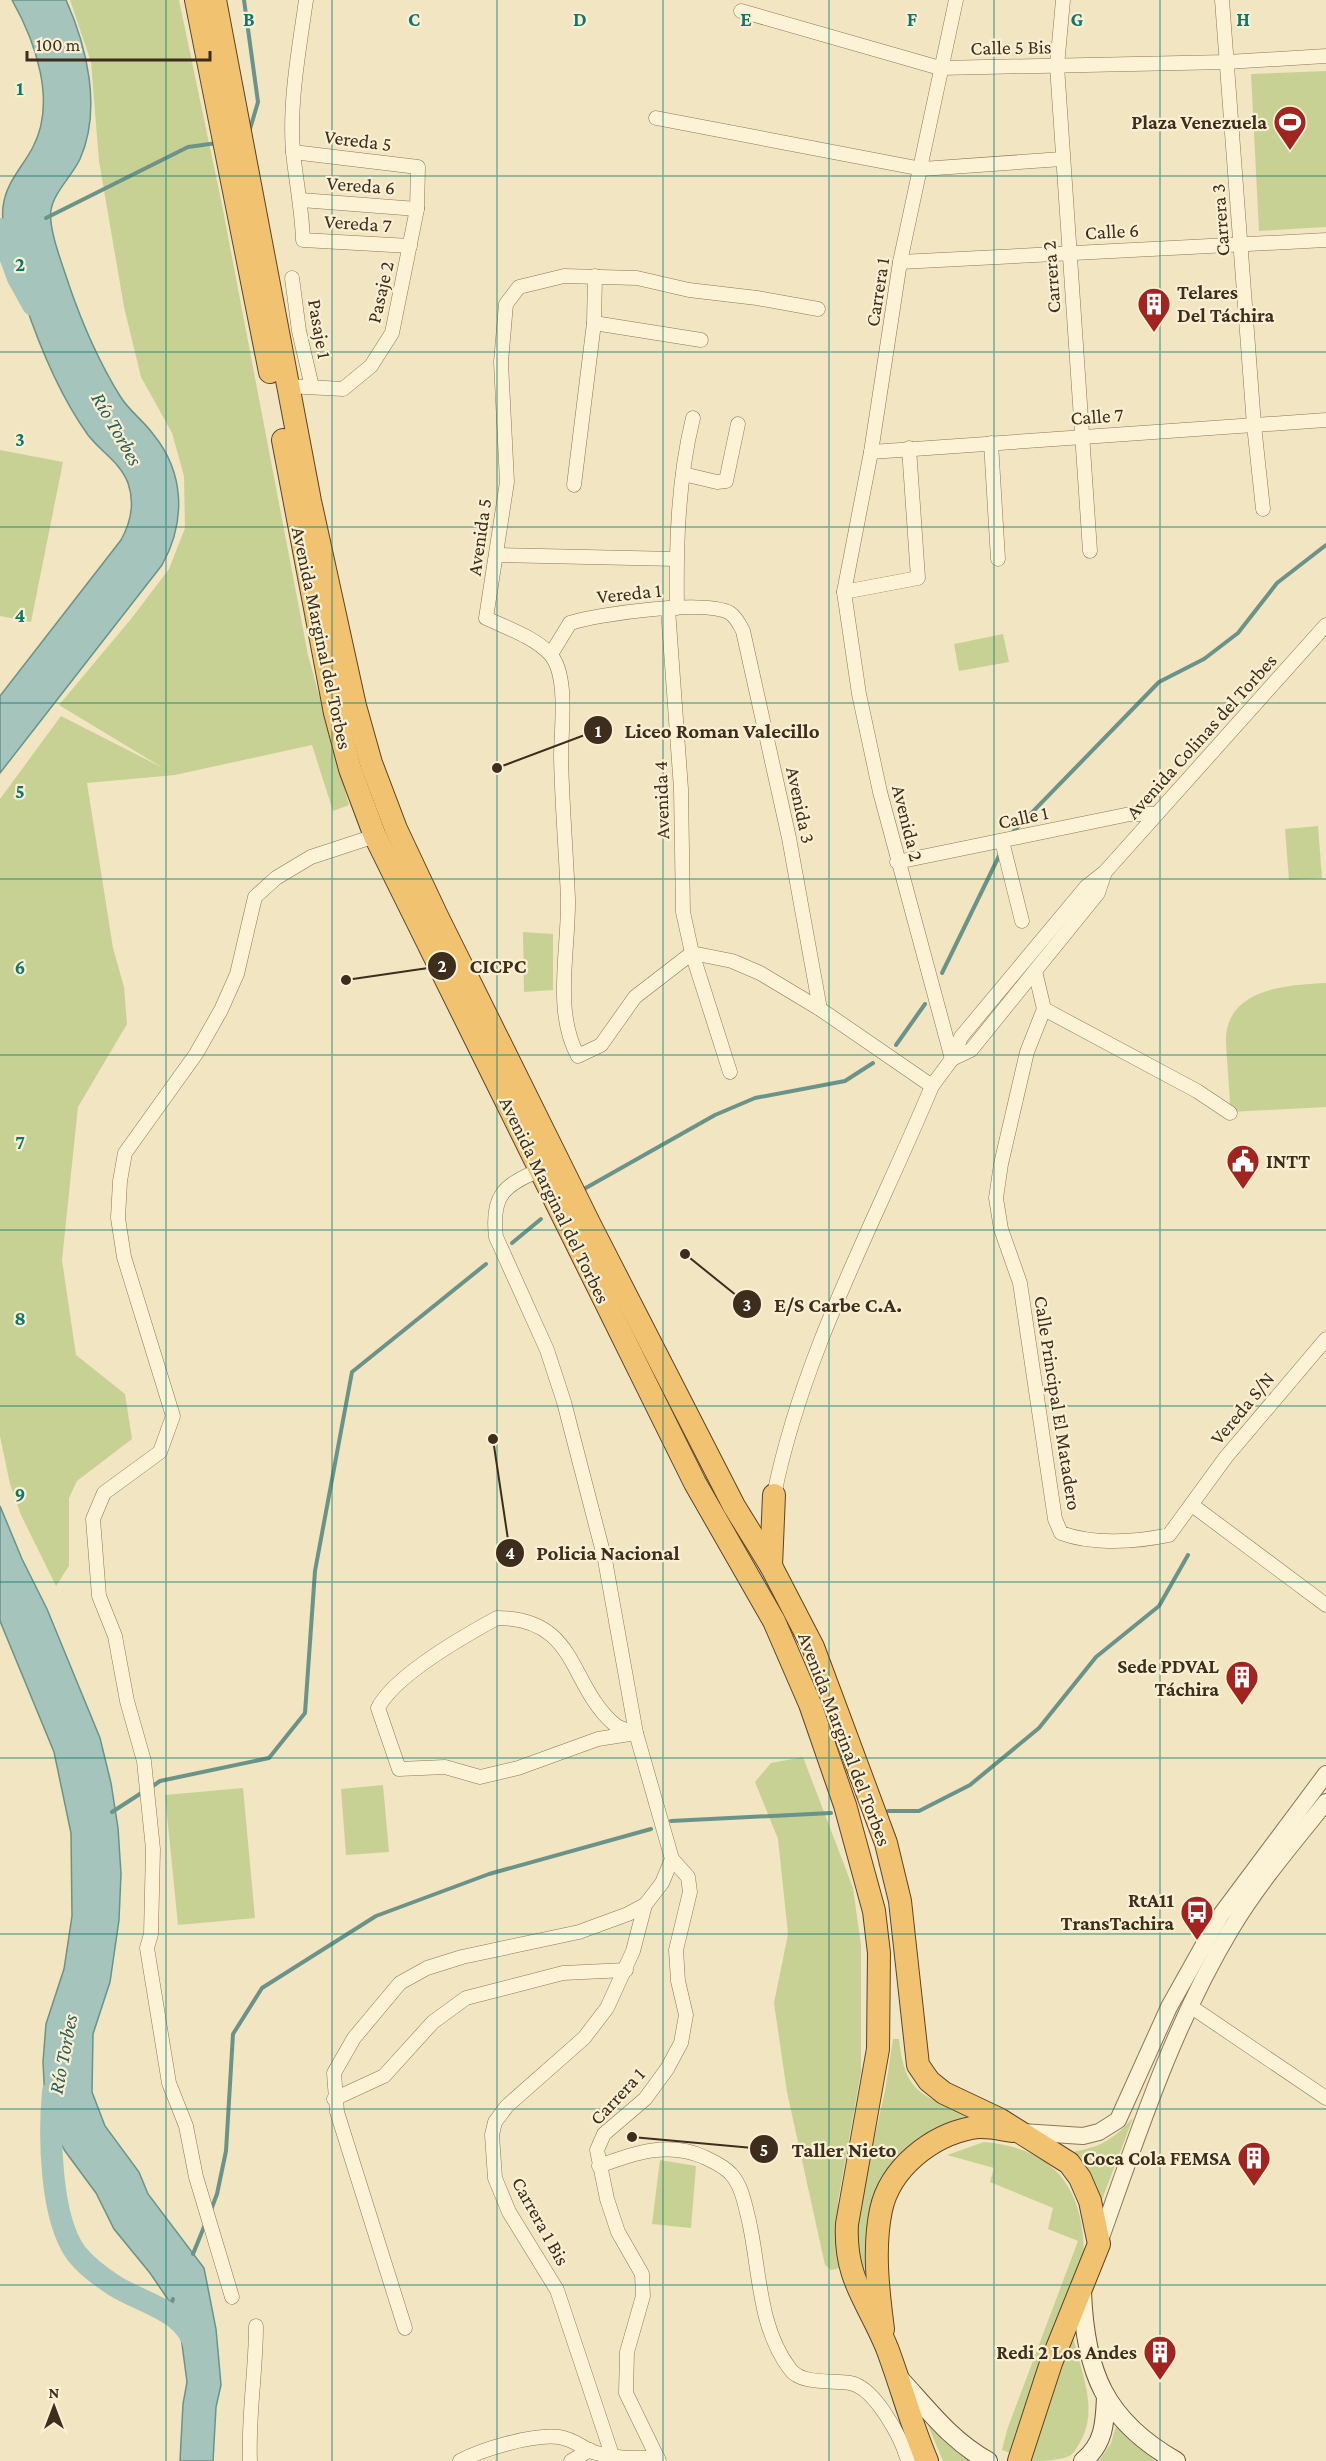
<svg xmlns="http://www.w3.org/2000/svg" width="1326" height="2461" viewBox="0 0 1326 2461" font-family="'Crimson Pro',serif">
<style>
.green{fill:#c8d194}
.water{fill:#a4c4bc;stroke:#6a938a;stroke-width:1.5}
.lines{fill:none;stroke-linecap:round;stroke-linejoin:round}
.stream{stroke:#6a938a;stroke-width:4}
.river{stroke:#a4c4bc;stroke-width:22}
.minor-casing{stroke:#8d7657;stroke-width:15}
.tertiary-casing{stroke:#8d7657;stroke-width:18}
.secondary-casing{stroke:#6f563a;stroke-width:20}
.trunk-casing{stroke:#5b432b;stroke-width:24}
.minor{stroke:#fcf2d5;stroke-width:14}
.tertiary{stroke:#fcf2d5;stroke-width:16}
.secondary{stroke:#fcf2d5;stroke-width:18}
.trunk{stroke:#f1c270;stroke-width:22}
.grid{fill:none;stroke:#0f766e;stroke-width:1.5;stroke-opacity:0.55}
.labels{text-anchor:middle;stroke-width:4.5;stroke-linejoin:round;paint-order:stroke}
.street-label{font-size:20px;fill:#3c2d1c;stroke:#f9efd2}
.poi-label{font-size:20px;font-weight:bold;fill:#3c2d1c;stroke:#f9efd2;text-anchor:end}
.water-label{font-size:21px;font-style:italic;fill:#2a5d5b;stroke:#f9efd2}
.grid-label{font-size:20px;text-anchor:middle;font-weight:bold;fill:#0f766e;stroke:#f9efd2;stroke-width:4.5;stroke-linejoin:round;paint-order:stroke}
.leader{fill:none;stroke:#3c2d1c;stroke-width:2}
.callout-dot{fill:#3c2d1c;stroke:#f9efd2;stroke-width:2}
.mark-label{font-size:18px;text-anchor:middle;font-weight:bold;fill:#fff}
.callout-label{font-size:21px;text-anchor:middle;font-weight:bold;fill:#3c2d1c;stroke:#f9efd2;stroke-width:4.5;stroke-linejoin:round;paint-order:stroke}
</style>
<rect width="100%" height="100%" fill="#f2e5c1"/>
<g class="green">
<polygon points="70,0 179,0 222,205 308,655 349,805 333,811 312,745 175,775 87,783 113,948 124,987 127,1024 78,1107 62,1260 76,1355 125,1394 132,1439 77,1481 69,1498 69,1566 56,1586 21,1515 10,1484 0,1436 0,799 61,716 163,768 59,705 131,619 169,569 185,528 184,476 172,433 141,377 124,307 99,161 91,62"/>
<polygon points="1326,71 1326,227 1259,231 1251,74"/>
<polygon points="0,450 63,462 31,622 0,616"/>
<polygon points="1003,634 1009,662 959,671 954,644"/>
<polygon points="1318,826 1322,878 1289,880 1285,829"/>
<polygon points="523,932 553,934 553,990 524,992"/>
<path d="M 1326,983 L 1326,1107 L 1230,1112 C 1230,1089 1227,1066 1226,1042 C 1225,988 1287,985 1326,983 Z"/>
<polygon points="803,1757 853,1888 861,1945 861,2072 838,2201 840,2268 831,2270 825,2265 787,2092 774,2003 788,1934 778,1839 755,1782 771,1763"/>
<polygon points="383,1785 389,1852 346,1855 341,1789"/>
<polygon points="243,1788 255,1918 178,1925 165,1795"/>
<path d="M 893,2039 L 899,2039 C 905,2097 925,2096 974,2116 C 956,2122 933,2127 918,2138 C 869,2177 866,2231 864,2288 L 857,2232 L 867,2170 L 885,2091 Z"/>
<path d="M 1133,2118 L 1100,2205 L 1087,2171 L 1073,2152 C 1103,2146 1112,2140 1133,2118 Z"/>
<path d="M 984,2142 C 1052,2148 1083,2185 1084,2253 L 1016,2455 L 1002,2450 L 1007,2430 L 1078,2241 L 1048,2229 L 1053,2208 L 990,2182 L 994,2168 L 947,2155 Z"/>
<polygon points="660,2160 696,2166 691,2228 652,2224"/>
<path d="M 1072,2329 C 1077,2366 1102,2408 1079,2444 C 1077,2447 1074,2453 1071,2455 C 1060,2461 1042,2461 1029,2461 Z"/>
<polygon points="922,2411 973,2461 943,2461"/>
<polygon points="1116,2426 1155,2461 1099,2461 1111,2443"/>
</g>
<g class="water">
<path d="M 12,0 L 66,0 C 87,47 102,109 80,159 C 72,176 54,192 51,210 C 48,229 63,266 69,285 C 82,323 99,362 120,396 C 129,411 143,420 153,434 C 185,473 186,522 162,565 L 0,773 L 0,696 L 121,540 C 131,522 135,503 128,483 C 120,462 101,452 88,435 C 60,396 39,345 24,300 C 15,272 0,237 3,207 C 6,182 22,168 33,147 C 57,101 35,41 12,0 Z"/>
<polygon points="0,1506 22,1559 47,1609 100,1738 111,1783 118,1828 121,1874 119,1920 110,1982 93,2034 92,2092 105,2126 139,2172 148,2194 204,2268 216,2329 221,2385 216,2407 213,2461 180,2461 183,2404 187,2382 178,2314 150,2273 114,2229 96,2193 65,2151 52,2127 45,2101 43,2062 46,2024 64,1969 72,1916 71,1833 54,1752 0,1621"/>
</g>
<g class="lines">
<g class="stream">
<polyline points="244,0 258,102 250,129"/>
<polyline points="46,218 188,147 217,143"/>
<polyline points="1013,832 1159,682 1204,659 1238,633 1277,583 1326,545"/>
<polyline points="942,973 1000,854"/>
<polyline points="896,1045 925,1004"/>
<polyline points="584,1189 715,1115 755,1098 845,1081 873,1063"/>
<polyline points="512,1243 541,1219"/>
<polyline points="150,1788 160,1781 269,1758 305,1713 315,1571 352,1372 486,1264"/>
<polyline points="888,1811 919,1811 970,1785 1039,1728 1096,1657 1159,1606 1188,1555"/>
<polyline points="112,1812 143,1792"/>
<polyline points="671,1821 831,1813"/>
<polyline points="211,2210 217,2194 226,2151 233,2034 262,1988 376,1916 489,1874 651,1829"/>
<polyline points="193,2254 206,2222"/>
<polyline points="168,2312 173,2299"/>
</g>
<g class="river">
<polyline points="0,229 18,278 33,305"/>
<path d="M 53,2092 C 49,2135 50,2217 76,2253 C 86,2266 101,2277 115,2286 C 144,2304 185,2310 195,2347"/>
</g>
<defs>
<g id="minor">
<path d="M 306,0 C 299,50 289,102 293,152 C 296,181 302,210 303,240 L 410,246"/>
<polyline points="1063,0 1057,66 1090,551"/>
<polyline points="1222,0 1254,425 1263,509"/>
<polyline points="741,11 940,68 1227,62 1326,56"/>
<polyline points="656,118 922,169 1062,159"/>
<polyline points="301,200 417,209"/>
<polyline points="900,262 1326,240"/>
<polyline points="292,278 299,331 312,387"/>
<path d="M 818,309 L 757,298 L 689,290 L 637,278 L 564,276 L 519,287 L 506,304 L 501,362 L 507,482 L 486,618 C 507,628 534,637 550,654 C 569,675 561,730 561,757 C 562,804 566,851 568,899 C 569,949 553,1011 578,1056 L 601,1045 L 635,997 L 692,953 L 732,961 L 760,973 L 820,1009 L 932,1086"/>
<polyline points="594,323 701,340"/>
<polyline points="287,386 343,389 371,366 392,333 417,209 418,167 293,152"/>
<polyline points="991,443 998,559"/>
<polyline points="871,452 1326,420"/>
<polyline points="683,474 717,482 726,481 738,424"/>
<polyline points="574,485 594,323 595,276"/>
<polyline points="496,555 676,559"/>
<polyline points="844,592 918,578 909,448"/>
<path d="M 677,608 C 676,544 678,479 693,418"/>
<polyline points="668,609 681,789 683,912 692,953 730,1072"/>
<path d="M 551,654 L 570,623 C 598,614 705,599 730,613 C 736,617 740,625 743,631 L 789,838 L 820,1009"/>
<polyline points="1002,841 1022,921"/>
<polyline points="897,862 1130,814 1157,814"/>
<polyline points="1035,971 1044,1009"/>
<path d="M 1044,1009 L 1027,1052 L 1001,1164 L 996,1198 L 1001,1229 L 1020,1283 L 1055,1519 L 1061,1533 C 1093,1545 1136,1542 1169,1535 L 1226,1457 L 1326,1339"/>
<polyline points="1044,1009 1197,1091 1230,1113"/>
<polyline points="952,1059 880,792 859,694 844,592 871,452 900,262 956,0"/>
<polyline points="952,1059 971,1050 1098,893 1105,872"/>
<path d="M 774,1495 C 803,1351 876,1221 932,1086 L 952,1059 L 961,1037 L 1086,887 L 1105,872 L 1326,625"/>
<polyline points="1192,1505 1326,1605"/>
<path d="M 497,1618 C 578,1618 568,1684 614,1724 C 620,1729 629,1731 636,1733 L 598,1739 L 518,1768 L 480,1777 L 445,1767 L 399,1769 L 378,1708 C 395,1675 464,1636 497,1618 Z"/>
<polyline points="1190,2006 1326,2098"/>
<polyline points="334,2099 384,2076 433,2022 466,1998 563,1973 626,1970"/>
<path d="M 599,2166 C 634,2153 668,2141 704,2157 C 714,2162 724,2166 731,2174 C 742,2186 745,2205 749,2221 C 760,2270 758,2327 790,2369 C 801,2385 833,2380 850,2383 C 875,2387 902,2439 908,2461"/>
<polyline points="232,2297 196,2177 186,2126 169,2083 147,1948 151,1934 153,1849 144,1761 127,1701 115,1636 99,1596 93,1519 104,1493 160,1452 173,1416 124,1257 118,1218 120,1181 125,1153 196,1054 221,1010 237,974 255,897 276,878 311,857 375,836"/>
<path d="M 405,2328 L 337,2112 L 334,2073 L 354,2038 L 400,1983 L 427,1968 L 462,1957 L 579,1932 L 628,1914 L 645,1905 L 662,1883 L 672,1859 L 636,1733 L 605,1560 L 564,1402 L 547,1350 L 496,1237 C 491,1195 504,1185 540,1170"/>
<polyline points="613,2458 557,2290 509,2212 495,2178 492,2135 495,2122 507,2106 584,2038 607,2008 633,1951 645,1905"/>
<path d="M 250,2461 C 248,2416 256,2371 256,2326"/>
<path d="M 460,2461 C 483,2449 532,2434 559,2437 C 573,2439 581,2447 593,2452 C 615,2459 636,2458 658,2458"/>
<polyline points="571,2461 590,2450"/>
<polyline points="659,2461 626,2393 627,2352 643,2296 642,2274 618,2232 607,2199 597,2150 604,2134 645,2099 667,2069 681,2043 686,2015 678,1981 676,1950 690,1892 688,1877 672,1859"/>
</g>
<g id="tertiary">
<polyline points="1022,2132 1083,2136 1099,2132 1118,2120 1169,2007 1220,1916 1326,1774"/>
<path d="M 1099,2243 C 1137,2137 1172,2027 1231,1929 C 1258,1884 1293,1843 1326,1802"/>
</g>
<g id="secondary">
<path d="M 1082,2292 C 1085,2371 1104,2420 1176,2461"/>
<path d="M 899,2378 C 927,2408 951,2441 988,2461"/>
<path d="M 1083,2461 C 1104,2444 1105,2423 1106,2397"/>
</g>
<g id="trunk">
<polyline points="196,0 270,372"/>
<polyline points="215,0 310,501 355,706 371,763 396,829 437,916 591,1227 734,1506 771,1566 813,1647 886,1843 900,1901 918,2065 929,2081 944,2093 999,2119 1069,2163 1080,2178 1090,2201 1099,2244 1051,2363 1019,2461"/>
<path d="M 283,440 L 335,713 L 350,769 L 375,836 L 695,1483 L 774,1621 L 810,1704 L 845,1805 L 874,1911 L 879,1953 L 878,2049 L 847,2224 C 844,2279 868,2301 887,2348 C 901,2385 911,2424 927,2461"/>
<polyline points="771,1566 774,1495"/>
<path d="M 883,2329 C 878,2291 873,2248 881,2210 C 890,2168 931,2136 971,2128 C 984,2125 999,2129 1012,2131"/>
</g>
</defs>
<use href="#minor" class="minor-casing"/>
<use href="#tertiary" class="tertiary-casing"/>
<use href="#secondary" class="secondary-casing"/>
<use href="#trunk" class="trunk-casing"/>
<use href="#minor" class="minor"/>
<use href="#tertiary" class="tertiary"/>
<use href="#secondary" class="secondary"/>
<use href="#trunk" class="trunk"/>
</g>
<path class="grid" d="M 166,0 L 166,2461M 332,0 L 332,2461M 497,0 L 497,2461M 663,0 L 663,2461M 829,0 L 829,2461M 994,0 L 994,2461M 1160,0 L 1160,2461M 0,176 L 1326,176M 0,352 L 1326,352M 0,527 L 1326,527M 0,703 L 1326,703M 0,879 L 1326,879M 0,1055 L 1326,1055M 0,1230 L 1326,1230M 0,1406 L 1326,1406M 0,1582 L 1326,1582M 0,1758 L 1326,1758M 0,1934 L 1326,1934M 0,2109 L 1326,2109M 0,2285 L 1326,2285"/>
<defs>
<symbol id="stadium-pin" viewBox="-11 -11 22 30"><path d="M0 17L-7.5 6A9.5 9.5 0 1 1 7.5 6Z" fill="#a22421" stroke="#f9efd2"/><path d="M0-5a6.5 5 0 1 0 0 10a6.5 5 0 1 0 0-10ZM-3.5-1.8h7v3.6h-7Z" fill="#fff"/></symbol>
<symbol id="building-pin" viewBox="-11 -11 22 30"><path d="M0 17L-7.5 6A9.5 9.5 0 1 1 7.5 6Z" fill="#a22421" stroke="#f9efd2"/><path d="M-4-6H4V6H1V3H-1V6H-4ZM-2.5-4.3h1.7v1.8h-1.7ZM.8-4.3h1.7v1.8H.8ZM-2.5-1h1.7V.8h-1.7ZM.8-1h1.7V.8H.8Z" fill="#fff"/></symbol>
<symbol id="civic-pin" viewBox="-11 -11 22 30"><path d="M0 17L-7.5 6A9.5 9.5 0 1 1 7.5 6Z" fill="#a22421" stroke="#f9efd2"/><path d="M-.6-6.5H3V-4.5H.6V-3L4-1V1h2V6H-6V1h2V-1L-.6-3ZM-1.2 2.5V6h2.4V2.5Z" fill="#fff"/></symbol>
<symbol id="bus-pin" viewBox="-11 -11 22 30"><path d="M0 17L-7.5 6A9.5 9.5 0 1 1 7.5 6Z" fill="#a22421" stroke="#f9efd2"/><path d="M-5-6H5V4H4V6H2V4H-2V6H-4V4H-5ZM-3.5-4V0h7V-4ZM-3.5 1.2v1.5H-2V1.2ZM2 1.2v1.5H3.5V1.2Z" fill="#fff"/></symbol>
</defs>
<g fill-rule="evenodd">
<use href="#stadium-pin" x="1271" y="103" width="38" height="52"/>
<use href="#building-pin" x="1135" y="285" width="38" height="52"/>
<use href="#civic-pin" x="1224" y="1142" width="38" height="52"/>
<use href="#building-pin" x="1223" y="1658" width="38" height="52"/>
<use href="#bus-pin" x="1178" y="1893" width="38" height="52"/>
<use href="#building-pin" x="1235" y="2139" width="38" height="52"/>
<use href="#building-pin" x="1141" y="2333" width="38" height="52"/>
</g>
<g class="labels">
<g class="street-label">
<text transform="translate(1011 47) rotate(-1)" y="7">Calle 5 Bis</text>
<text transform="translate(358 140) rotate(7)" y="7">Vereda 5</text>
<text transform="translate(361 185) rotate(4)" y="7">Vereda 6</text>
<text transform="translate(1220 220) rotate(-94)" y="7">Carrera 3</text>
<text transform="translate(358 223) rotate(4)" y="7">Vereda 7</text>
<text transform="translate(1112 231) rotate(-3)" y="7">Calle 6</text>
<text transform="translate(1051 277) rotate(-94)" y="7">Carrera 2</text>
<text transform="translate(380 292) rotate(-77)" y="7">Pasaje 2</text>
<text transform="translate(877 292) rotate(-81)" y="7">Carrera 1</text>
<text transform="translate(320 329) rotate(80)" y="7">Pasaje 1</text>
<text transform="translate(1097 416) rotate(-4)" y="7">Calle 7</text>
<text transform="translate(479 537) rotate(-82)" y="7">Avenida 5</text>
<text transform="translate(629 593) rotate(-6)" y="7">Vereda 1</text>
<text transform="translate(322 638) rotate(78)" y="7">Avenida Marginal del Torbes</text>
<text transform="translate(1201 736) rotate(-48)" y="7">Avenida Colinas del Torbes</text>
<text transform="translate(661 800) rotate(-92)" y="7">Avenida 4</text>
<text transform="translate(801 805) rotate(78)" y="7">Avenida 3</text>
<text transform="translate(1023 817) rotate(-12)" y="7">Calle 1</text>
<text transform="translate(908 823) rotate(76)" y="7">Avenida 2</text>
<text transform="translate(555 1200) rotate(64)" y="7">Avenida Marginal del Torbes</text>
<text transform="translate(1058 1403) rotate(81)" y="7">Calle Principal El Matadero</text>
<text transform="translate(1242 1408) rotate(-50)" y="7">Vereda S/N</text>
<text transform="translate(845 1739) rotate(69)" y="7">Avenida Marginal del Torbes</text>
<text transform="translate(617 2096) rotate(-47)" y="7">Carrera 1</text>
<text transform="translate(541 2221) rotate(61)" y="7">Carrera 1 Bis</text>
</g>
<g class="poi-label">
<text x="1267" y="129">Plaza Venezuela</text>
<text x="1177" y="299" text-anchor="start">Telares<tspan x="1177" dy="23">Del Táchira</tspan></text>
<text x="1266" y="1168" text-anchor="start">INTT</text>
<text x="1219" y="1673">Sede PDVAL<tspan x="1219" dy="23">Táchira</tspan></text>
<text x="1174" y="1907">RtA11<tspan x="1174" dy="23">TransTachira</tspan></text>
<text x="1231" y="2165">Coca Cola FEMSA</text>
<text x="1137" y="2359">Redi 2 Los Andes</text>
</g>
<g class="water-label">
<text transform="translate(117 429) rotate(60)" y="7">Río Torbes</text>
<text transform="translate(63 2054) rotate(-79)" y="7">Río Torbes</text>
</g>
</g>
<g class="grid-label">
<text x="249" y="26">B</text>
<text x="414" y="26">C</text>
<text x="580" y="26">D</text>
<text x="746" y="26">E</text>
<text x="912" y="26">F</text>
<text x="1077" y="26">G</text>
<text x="1243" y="26">H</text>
<text x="20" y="95">1</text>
<text x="20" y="271">2</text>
<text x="20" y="446">3</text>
<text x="20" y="622">4</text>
<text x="20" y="798">5</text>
<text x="20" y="974">6</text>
<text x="20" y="1149">7</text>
<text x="20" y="1325">8</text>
<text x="20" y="1501">9</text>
</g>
<path class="leader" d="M497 768L598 730M346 980L442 966M685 1254L747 1304M493 1439L510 1553M632 2137L764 2149"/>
<g class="callout-dot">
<circle cx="497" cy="768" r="6"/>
<circle cx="346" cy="980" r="6"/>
<circle cx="685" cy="1254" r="6"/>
<circle cx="493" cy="1439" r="6"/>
<circle cx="632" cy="2137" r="6"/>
<circle cx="598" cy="730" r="15"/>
<circle cx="442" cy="966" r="15"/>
<circle cx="747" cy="1304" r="15"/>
<circle cx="510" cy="1553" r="15"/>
<circle cx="764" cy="2149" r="15"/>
</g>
<g class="mark-label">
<text x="598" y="737">1</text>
<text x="442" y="972">2</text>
<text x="747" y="1311">3</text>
<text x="510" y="1559">4</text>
<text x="764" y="2156">5</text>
</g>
<g class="callout-label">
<text x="722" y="738">Liceo Roman Valecillo</text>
<text x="498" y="973">CICPC</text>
<text x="838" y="1312">E/S Carbe C.A.</text>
<text x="608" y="1560">Policia Nacional</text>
<text x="844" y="2157">Taller Nieto</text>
</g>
<g transform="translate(54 2407)" stroke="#f9efd2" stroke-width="4.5" paint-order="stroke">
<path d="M0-4.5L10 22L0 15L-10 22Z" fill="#3c2d1c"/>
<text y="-9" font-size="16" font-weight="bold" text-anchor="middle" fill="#3c2d1c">N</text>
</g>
<path d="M27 51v9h183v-9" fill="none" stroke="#3c2d1c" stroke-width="3"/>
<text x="36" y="51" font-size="18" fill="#3c2d1c" stroke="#f9efd2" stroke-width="4.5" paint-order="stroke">100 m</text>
</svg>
